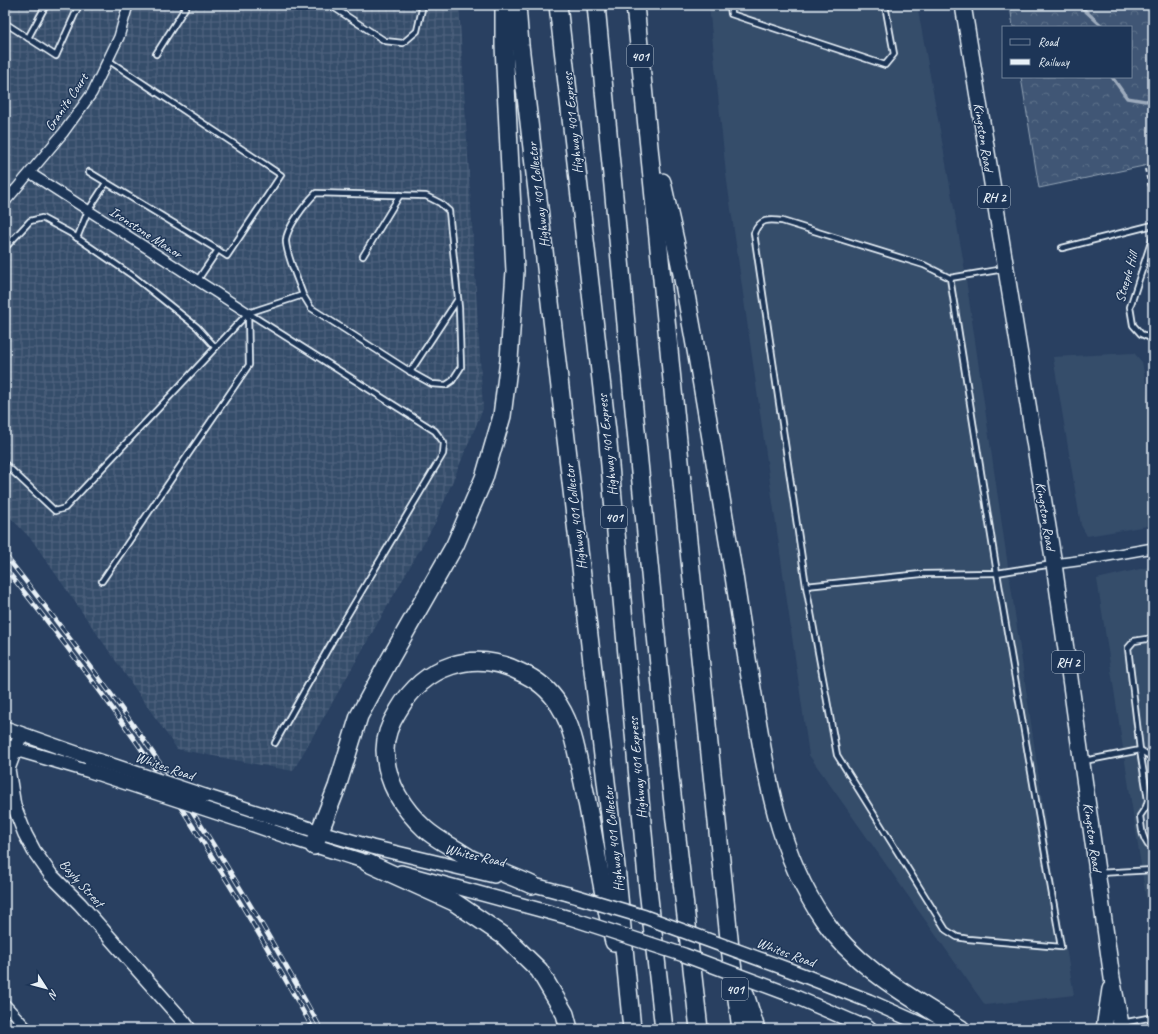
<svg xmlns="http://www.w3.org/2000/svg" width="1158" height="1034" viewBox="0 0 1158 1034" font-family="Caveat,sans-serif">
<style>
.built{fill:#364d6b}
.industrial{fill:url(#industrial-grid)}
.forest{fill:url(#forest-crowns);stroke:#94a4b6}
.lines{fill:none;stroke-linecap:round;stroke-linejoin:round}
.stream{stroke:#9dabbd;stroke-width:3.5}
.service-casing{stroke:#e8f1f8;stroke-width:8}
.minor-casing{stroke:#e8f1f8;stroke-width:12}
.secondary-casing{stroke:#e8f1f8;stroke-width:16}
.primary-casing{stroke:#e8f1f8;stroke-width:18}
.motorway-casing{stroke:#e8f1f8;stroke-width:20}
.path{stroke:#e8f1f8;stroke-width:2;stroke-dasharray:4 3;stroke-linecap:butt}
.service{stroke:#1d3557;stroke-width:4.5}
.minor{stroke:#1d3557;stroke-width:9}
.secondary{stroke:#1d3557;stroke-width:13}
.primary{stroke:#1d3557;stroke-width:15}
.motorway{stroke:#1d3557;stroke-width:17}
.rail-casing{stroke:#e8f1f8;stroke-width:4.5}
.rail{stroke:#1d3557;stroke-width:3;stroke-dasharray:9;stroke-linecap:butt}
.secondary-bridge-casing{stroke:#e8f1f8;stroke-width:16;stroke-linecap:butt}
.secondary-bridge{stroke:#1d3557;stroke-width:13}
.labels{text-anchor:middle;stroke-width:3;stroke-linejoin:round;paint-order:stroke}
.shield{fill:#1d3557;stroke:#abb9c8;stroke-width:1}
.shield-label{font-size:13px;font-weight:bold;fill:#e8f1f8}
.street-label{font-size:14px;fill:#e8f1f8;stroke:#1d3557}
</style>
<defs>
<pattern id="industrial-grid" width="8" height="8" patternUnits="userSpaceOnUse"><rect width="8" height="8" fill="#364d6b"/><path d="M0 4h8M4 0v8" fill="none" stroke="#536781"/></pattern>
<pattern id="forest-crowns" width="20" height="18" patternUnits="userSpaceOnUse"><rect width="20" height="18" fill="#415774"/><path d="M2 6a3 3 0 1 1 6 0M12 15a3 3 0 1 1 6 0" fill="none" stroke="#5c7089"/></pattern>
</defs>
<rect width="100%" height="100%" fill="#294061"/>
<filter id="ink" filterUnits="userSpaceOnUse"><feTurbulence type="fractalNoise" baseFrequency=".025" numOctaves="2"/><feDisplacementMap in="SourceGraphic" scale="8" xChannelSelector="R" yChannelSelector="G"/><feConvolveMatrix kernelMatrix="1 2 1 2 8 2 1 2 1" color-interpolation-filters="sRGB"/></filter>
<g filter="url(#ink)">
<g class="built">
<polygon points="709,5 917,5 936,108 963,259 1051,860 1074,995 985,1005 809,755 726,174"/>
<polygon points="1134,353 1142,362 1153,424 1153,525 1087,536 1081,525 1053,357"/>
<polygon points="1153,566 1153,943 1097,579"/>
</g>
<polygon class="industrial" points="5,5 459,5 483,409 435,523 293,771 177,749 32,540 5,512"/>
<polygon class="forest" points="1010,5 1153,5 1153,164 1039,188 1021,77 1131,77 1131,27 1013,27"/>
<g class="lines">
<g class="stream">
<polyline points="1079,5 1103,27"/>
<polyline points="1112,77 1127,98 1145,101 1153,100"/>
</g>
<defs>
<g id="service">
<polyline points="330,5 385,41 403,43 417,31 422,9 419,5"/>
<polyline points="730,5 731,14 885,65 894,54 885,5"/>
<polyline points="5,23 56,56 79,5"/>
<polyline points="28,38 46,5"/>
<polyline points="156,54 187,5"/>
<polyline points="108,60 281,175 227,256 218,250 197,281"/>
<polyline points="89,172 218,250"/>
<polyline points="5,186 14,193"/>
<polyline points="1153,236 1130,307 1133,325 1141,334 1153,339"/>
<polyline points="77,238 88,211 106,183"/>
<polyline points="5,248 30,221 42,218 70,233 133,276 197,327 215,347"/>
<polyline points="1062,248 1153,225"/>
<polyline points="363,256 400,195"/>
<path d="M 950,278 L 924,265 L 782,221 C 768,219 760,219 754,233 L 806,586 L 921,574 L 997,573 L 1053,564"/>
<polyline points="248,313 435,431 444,443 443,454 338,631 275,743"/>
<polyline points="410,372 458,299"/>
<path d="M 5,464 L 55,511 L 65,508 L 248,313 L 303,295 C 298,280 287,257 286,242 C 285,229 307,202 316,193 L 426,196 L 440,203 L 449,211 L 459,308 L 461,367 L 452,381 L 446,385 L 432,384 L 414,374 L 311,308 L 303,295"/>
<polyline points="102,581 249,365 248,313"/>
<polyline points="806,586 837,755 946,930 957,937 968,939 1061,947 997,573 950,278 1004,269"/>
<path d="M 1153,638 L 1134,641 L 1128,648 L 1140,750 L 1148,800 L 1146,807 L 1140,816 C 1142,828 1141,835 1148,845 L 1153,846"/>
<polyline points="1084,761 1140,750 1153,758"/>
<polyline points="1099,873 1153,870"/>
<polyline points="1122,1023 1153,1017"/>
</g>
<g id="minor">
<polyline points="30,173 248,313"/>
<polyline points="5,202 63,133 92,93 119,37 128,5"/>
<polyline points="1054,564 1085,560 1153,548"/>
<polyline points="5,1004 28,1029"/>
</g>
<g id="secondary">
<polyline points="5,728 79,754"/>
<polyline points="21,734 8,769 14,806 25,834 34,851 51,875 80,904 184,1022 189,1029"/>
<polyline points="5,746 87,770"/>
<polyline points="205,796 320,832 372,847 494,876"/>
<polyline points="251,824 294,839 376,865"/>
<polyline points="401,872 570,918"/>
<polyline points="523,882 568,894"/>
<polyline points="787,969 869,1001 932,1029"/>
<polyline points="791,995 870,1029"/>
</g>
<g id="primary">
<polyline points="963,5 1054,564 1112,978 1122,1029"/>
<polyline points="1104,1029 1110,989"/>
</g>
<g id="motorway">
<polyline points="517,5 520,45 616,867 632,1029"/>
<polyline points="558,5 607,432 648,889 664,1029"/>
<polyline points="596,5 639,462 670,777 699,1029"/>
<polyline points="635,5 684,502 730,948 741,1029"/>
<path d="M 662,182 C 669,215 677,247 683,279 C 702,378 717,477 734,576 C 740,617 747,659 754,701 C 766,776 779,855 823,919 C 857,969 911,997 961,1029"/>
<polyline points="314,846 337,787 359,716 390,659 455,545 484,478 502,416 509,360 515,271 504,45 504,5"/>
<polyline points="368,863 454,902 504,936 539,970 565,1014 569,1029"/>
<path d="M 532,885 C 512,876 491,869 471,859 C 464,855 457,850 450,846 C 441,841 433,836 425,829 C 402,808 386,782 385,750 C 385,737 391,722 398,711 C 424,666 473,648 520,672 C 536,679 550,690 559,705 C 573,727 577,754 582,778 C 594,832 601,888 614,942"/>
<polyline points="744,991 756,1029"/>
<polyline points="863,1026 868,1029"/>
</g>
</defs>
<use href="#service" class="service-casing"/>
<use href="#minor" class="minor-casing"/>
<use href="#secondary" class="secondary-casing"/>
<use href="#primary" class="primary-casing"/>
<use href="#motorway" class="motorway-casing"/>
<polyline class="path" points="1145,169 1153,206"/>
<use href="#service" class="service"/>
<use href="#minor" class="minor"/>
<use href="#secondary" class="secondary"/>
<use href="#primary" class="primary"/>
<use href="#motorway" class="motorway"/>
<defs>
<g id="rail">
<path d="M 5,555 C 70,637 133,721 190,808 C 237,880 280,954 321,1029"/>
<path d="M 5,568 C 68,646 128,727 183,811 C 229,882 272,955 313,1029"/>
</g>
</defs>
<use href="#rail" class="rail-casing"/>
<use href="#rail" class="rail"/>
<defs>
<g id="secondary-bridge">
<polyline points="79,754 205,796"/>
<polyline points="87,770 251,824"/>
<polyline points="568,894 645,917 787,969"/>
<polyline points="570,918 684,955 791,995"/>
</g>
</defs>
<use href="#secondary-bridge" class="secondary-bridge-casing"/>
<use href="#secondary-bridge" class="secondary-bridge"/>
</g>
</g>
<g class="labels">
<g class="shield">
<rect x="627" y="45" width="26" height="22" rx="3"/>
<rect x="978" y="186" width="32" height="22" rx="3"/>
<rect x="601" y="506" width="26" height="22" rx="3"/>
<rect x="1052" y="651" width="32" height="22" rx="3"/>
<rect x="722" y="978" width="26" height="22" rx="3"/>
</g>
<g class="shield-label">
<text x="640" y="61">401</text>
<text x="994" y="202">RH 2</text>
<text x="614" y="522">401</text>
<text x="1068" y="667">RH 2</text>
<text x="735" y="994">401</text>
</g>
<g class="street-label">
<text transform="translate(66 102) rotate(-56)" y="5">Granite Court</text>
<text transform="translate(572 123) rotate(-96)" y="5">Highway 401 Express</text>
<text transform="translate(984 137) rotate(81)" y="5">Kingston Road</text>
<text transform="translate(538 195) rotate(-97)" y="5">Highway 401 Collector</text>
<text transform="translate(146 232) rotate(33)" y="5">Ironstone Manor</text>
<text transform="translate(1126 277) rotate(-74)" y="5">Steeple Hill</text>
<text transform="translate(607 445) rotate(-96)" y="5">Highway 401 Express</text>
<text transform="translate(1046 516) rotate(81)" y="5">Kingston Road</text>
<text transform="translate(575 517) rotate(-97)" y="5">Highway 401 Collector</text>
<text transform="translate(165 766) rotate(19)" y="5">Whites Road</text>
<text transform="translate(637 768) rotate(-95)" y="5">Highway 401 Express</text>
<text transform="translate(1093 837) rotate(82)" y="5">Kingston Road</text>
<text transform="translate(613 839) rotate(-96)" y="5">Highway 401 Collector</text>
<text transform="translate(475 855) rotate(13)" y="5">Whites Road</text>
<text transform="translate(82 883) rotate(48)" y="5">Bayly Street</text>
<text transform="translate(786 952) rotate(20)" y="5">Whites Road</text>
</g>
</g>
<rect width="1158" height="1034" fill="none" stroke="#1d3557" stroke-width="20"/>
<rect x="10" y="10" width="1138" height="1014" fill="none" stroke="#e8f1f8" stroke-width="1.5" filter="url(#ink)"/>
<rect x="1002" y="26" width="130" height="52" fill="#1d3557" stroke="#6e8097"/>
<rect x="1010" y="39" width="20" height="6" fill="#1d3557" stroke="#6e8097"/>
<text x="1038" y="46" font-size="12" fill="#e8f1f8">Road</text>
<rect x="1010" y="59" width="20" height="6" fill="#e8f1f8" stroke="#6e8097"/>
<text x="1038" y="66" font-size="12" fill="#e8f1f8">Railway</text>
<g transform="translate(46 988) rotate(126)" stroke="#1d3557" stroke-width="3" paint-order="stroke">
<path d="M0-3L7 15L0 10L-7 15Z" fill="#e8f1f8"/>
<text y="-6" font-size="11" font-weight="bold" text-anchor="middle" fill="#e8f1f8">N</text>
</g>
</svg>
